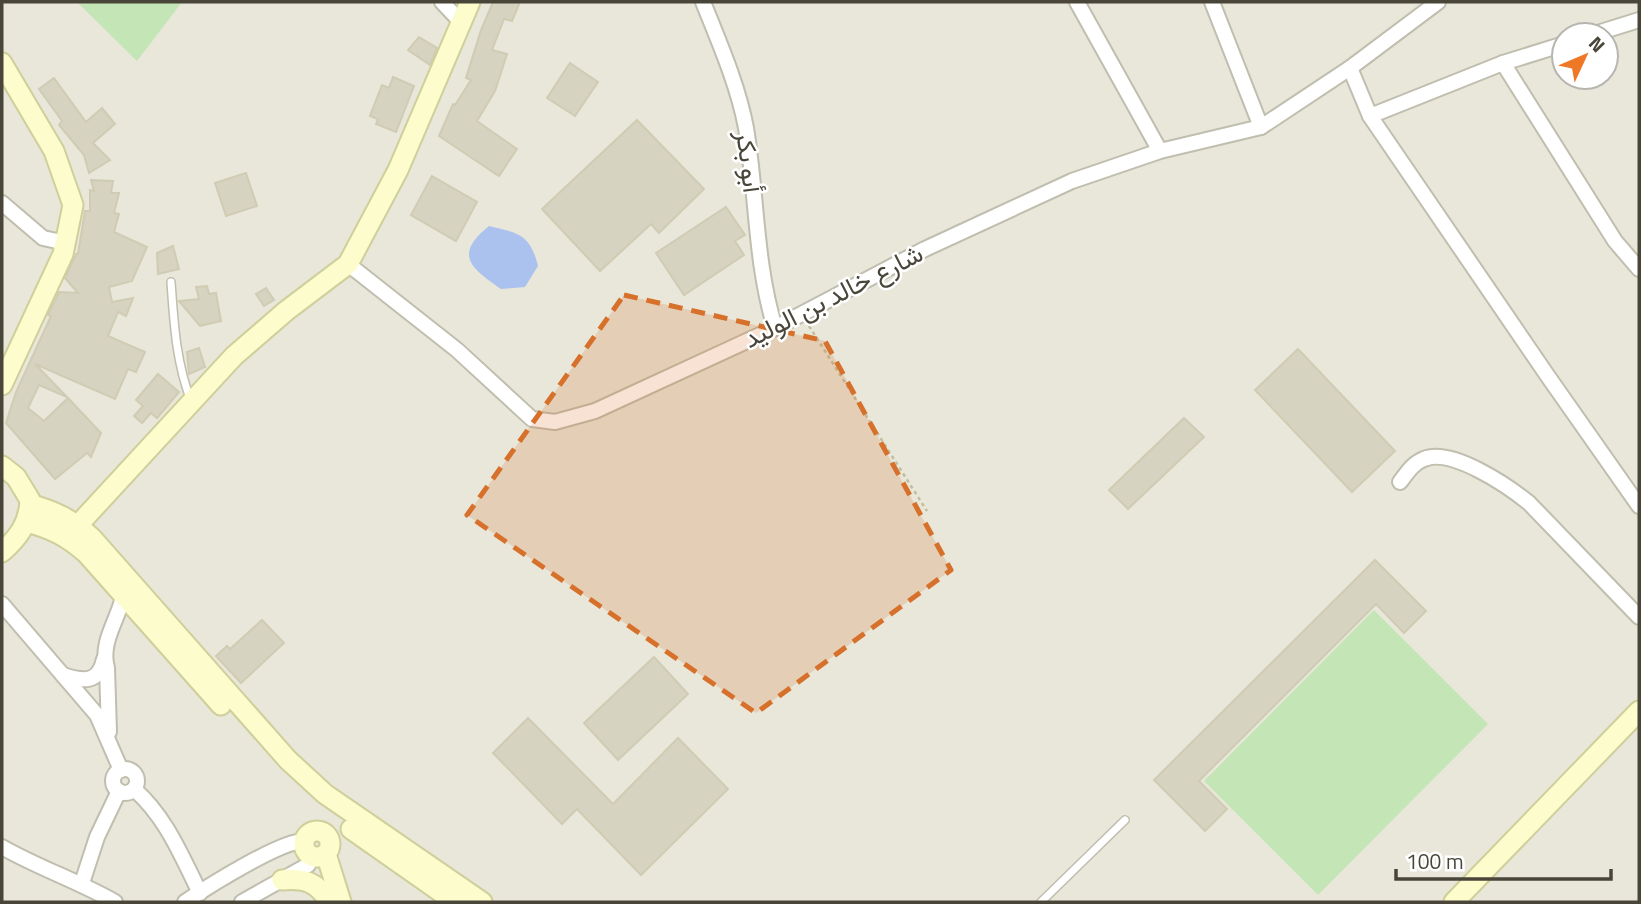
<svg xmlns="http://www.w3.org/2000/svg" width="1641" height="904" viewBox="0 0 1641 904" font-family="'Titillium Web',Vazirmatn,sans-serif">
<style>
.residential{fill:#e8e7d9;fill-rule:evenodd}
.green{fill:#c4e6b6}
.water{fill:#abc1ee}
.building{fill:#d6d3c1;stroke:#d0ccb4;stroke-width:2}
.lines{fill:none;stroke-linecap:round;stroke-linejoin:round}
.lane-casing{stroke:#c0beae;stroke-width:10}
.street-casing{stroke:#c0beae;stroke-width:18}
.secondary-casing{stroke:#cfcf9b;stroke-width:23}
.path{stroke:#c1be9f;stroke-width:2.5;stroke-dasharray:3.5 3.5;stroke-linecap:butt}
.lane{stroke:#fff;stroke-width:7}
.street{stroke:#fff;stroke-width:14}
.secondary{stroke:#fcfccd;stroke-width:19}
.marked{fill:#d6702a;fill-opacity:0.2;stroke:#d6702a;stroke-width:5;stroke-dasharray:14 9;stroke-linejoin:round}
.labels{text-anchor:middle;stroke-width:5;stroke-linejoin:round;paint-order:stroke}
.street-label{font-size:26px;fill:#494639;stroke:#fff}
</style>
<rect width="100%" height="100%" fill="#f5f4eb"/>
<path class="residential" d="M 2,2 L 1639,2 L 1639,902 L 2,902 ZM 1564,35 L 1606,35 L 1606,77 L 1564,77 Z"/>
<g class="green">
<polygon points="77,2 182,2 137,61"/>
<polygon points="1374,610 1488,724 1318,895 1204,781"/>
</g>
<path class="water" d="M 489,226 C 519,233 530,234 538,266 L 525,287 L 501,289 C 471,268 453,255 489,226 Z"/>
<g class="building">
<polygon points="493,2 520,2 512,21 504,19 492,50 507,54 495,91 477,121 517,149 499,176 439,136 453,104 455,105 471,80 466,78 481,30"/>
<polygon points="419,37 437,48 430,65 408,50"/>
<polygon points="570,63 598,82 575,116 547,98"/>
<polygon points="393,77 414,86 396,132 376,124 378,119 370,116 382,85 389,88"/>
<polygon points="54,78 86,122 102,108 115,124 93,143 110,160 89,173 84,155 59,125 62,121 39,89"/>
<polygon points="637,120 704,189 659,233 651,224 600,271 542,209"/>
<polygon points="246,173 257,206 226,216 215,183"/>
<polygon points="432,176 477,202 456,241 411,215"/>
<polygon points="91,180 113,181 111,193 119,193 114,213 119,214 114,232 147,247 132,281 109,287 112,302 133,298 126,316 118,312 108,336 145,352 136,372 128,369 115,399 35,364 67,397 39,385 28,408 44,421 68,398 101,433 91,457 87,453 55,479 6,423 16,392 51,316 48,315 59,292 78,293 65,278 76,254 78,254 85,211 90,211 90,190 94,191"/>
<polygon points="726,207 745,235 735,241 744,255 684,295 656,253"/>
<polygon points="173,246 179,269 158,274 157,253"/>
<polygon points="207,286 209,294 216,293 221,321 200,326 179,301 199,299 196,287"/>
<polygon points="266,288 274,300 264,306 256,294"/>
<polygon points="199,348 205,367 189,374 187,352"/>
<polygon points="1298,349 1395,451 1352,492 1255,390"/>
<polygon points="158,374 179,392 157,418 151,413 142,423 134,416 143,406 136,400"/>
<polygon points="1184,418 1204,437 1128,509 1109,490"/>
<polygon points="1375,560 1426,611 1404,633 1376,604 1199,781 1227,809 1205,831 1154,780"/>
<polygon points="262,620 284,643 241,683 216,656 227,646 230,649"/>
<polygon points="654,657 688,694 618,760 584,723"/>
<polygon points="528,718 613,804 678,738 728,789 641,875 577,809 562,824 493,753"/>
</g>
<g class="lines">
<defs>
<g id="lane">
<path d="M 171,282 C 174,324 176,362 191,401"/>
<polyline points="1041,902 1125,820"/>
</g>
<g id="street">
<polyline points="442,2 461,22"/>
<path d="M 703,2 C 719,42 738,85 746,128 C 757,195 755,263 775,328"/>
<polyline points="1077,2 1160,151"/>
<polyline points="1212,2 1261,127"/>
<polyline points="1591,35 1639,20"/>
<polyline points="1503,63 1615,241 1639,269"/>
<polyline points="1350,68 1370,116 1547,375 1639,506"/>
<polyline points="1370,116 1503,63 1564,44"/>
<polyline points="2,203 43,238 66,243"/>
<polyline points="348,264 457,350 532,419 555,422 595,411 775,328 925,249 1072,181 1160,151 1261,127 1350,68 1438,2"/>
<path d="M 1400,482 C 1407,473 1413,463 1424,459 C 1451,447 1508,486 1529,503 L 1639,617"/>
<polyline points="2,604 97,715 121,770"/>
<path d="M 63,675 C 84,682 99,683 104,659"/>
<path d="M 109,732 L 107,668 C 99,640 122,615 125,588"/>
<circle cx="125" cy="781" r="12"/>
<path d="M 134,789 C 166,817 181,855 200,893"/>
<path d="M 2,847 C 39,868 78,881 115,902"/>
<polyline points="82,883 97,837 119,791"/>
<path d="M 185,902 C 207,887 280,841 304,841"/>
<polyline points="242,902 308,865 312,856"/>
</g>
<g id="secondary">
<polyline points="2,63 54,151 73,205 63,254 2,385"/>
<path d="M 2,466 L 16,477 L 30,500 C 29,523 19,537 2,552"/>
<path d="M 30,504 C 57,512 71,519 92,538 L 288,760 L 325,794 L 482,902"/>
<path d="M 26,522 C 51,528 68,537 87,554 L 221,705"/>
<polyline points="67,537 234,356 286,311 348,264 398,170 470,2"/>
<polyline points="351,829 455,902"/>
<circle cx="317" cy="844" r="13"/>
<polyline points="326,854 341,902"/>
<path d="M 282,880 C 304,878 318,882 329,902"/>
<polyline points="1454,902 1639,711"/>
</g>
</defs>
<use href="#lane" class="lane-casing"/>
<use href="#street" class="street-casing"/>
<use href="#secondary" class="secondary-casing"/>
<polyline class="path" points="809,326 927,511"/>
<use href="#lane" class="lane"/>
<use href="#street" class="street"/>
<use href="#secondary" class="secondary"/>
</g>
<path class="marked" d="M 624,295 L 825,341 L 951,570 L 756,713 L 467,515 Z"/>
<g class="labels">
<g class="street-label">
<text transform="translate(749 162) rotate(83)" y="9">أبو بكر</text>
<text transform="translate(833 296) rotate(-27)" y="9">شارع خالد بن الوليد</text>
</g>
</g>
<rect width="1641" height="904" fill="none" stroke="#494639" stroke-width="7"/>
<g transform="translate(1585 56) rotate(46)"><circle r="33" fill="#ffffff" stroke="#b6b5b0" stroke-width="2"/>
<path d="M0-5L12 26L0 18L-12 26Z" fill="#ef7827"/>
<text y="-10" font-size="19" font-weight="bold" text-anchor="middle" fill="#494639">N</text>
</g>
<path d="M1396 869v10h215v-10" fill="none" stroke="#494639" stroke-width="3.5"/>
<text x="1406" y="869" font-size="21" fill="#494639" stroke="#ffffff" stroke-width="5" paint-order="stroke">100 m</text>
</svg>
